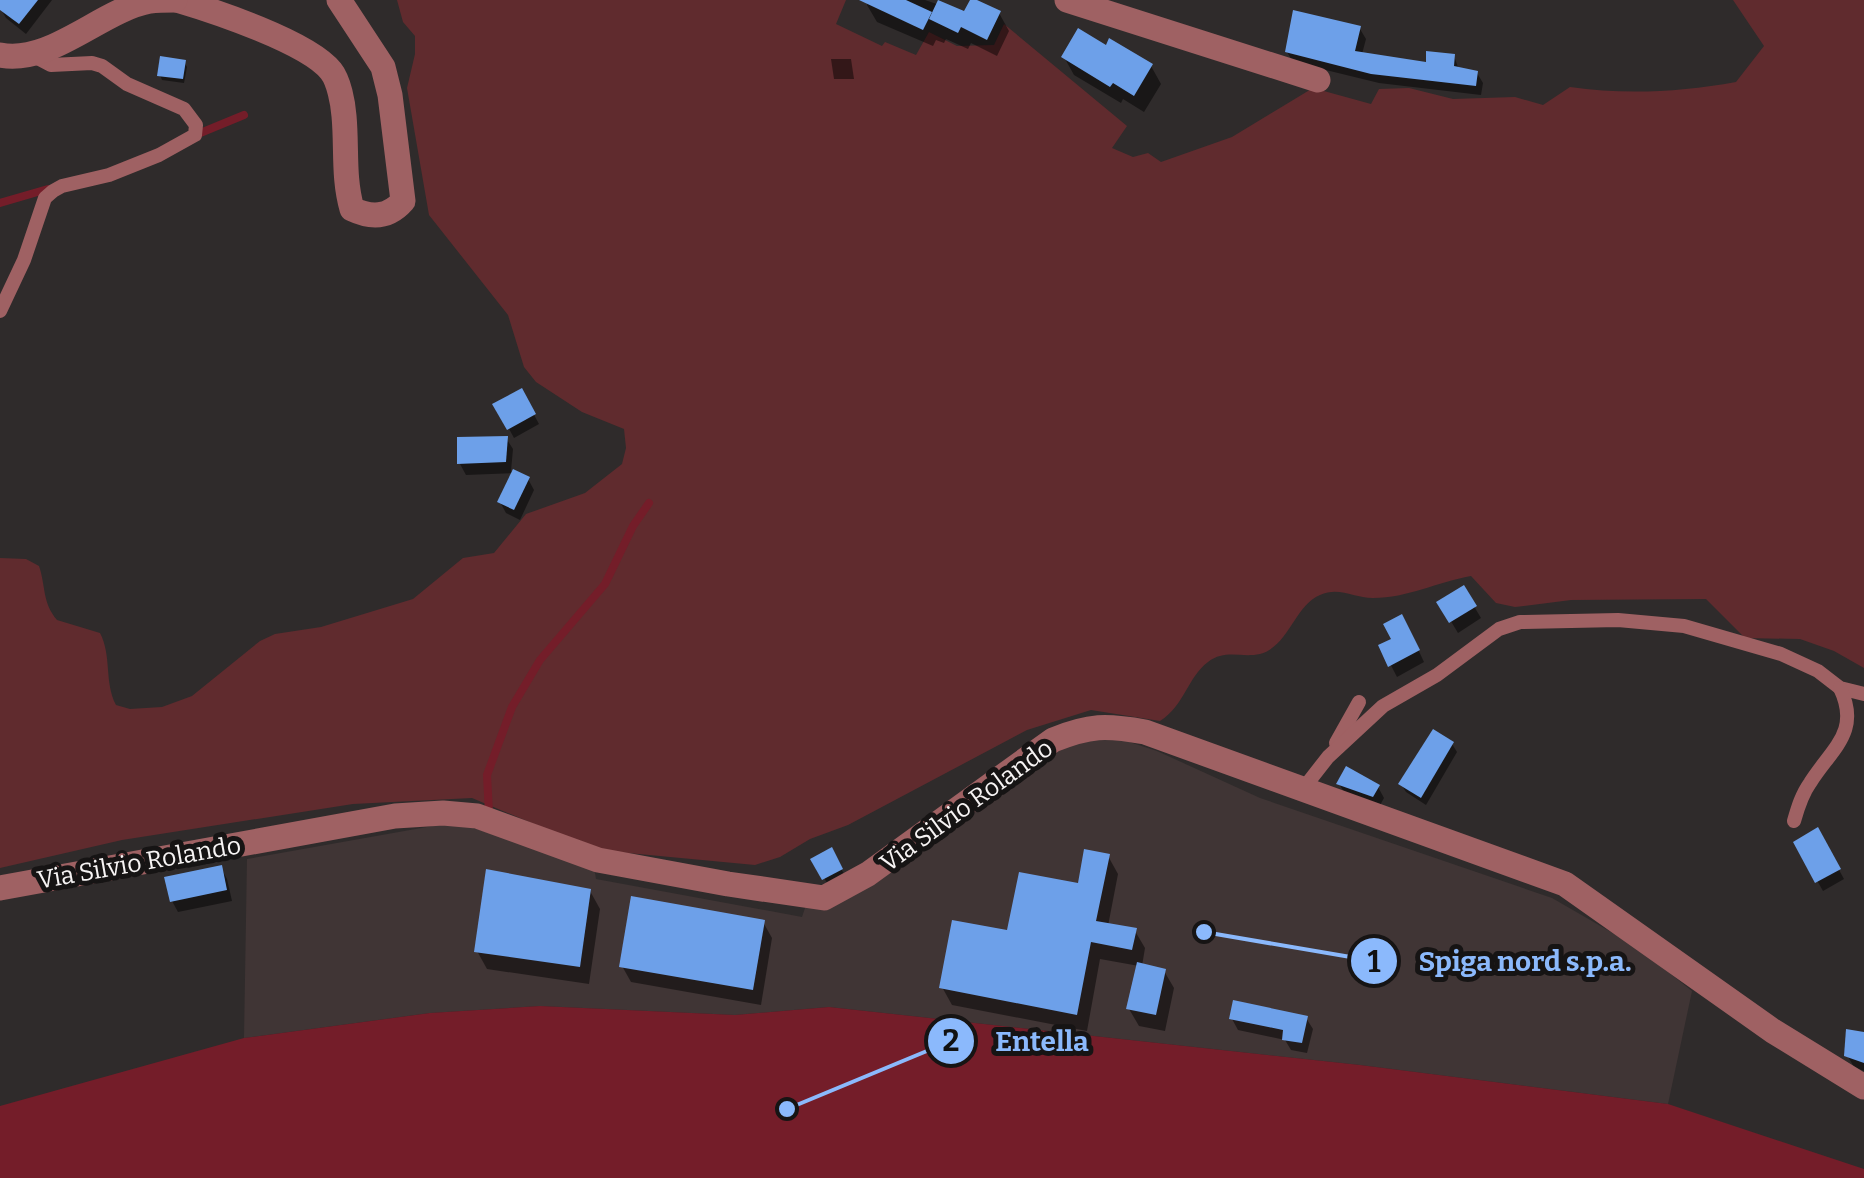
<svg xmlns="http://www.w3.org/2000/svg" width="1864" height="1178" viewBox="0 0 1864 1178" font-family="Bitter,serif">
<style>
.built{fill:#403535}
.green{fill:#602b2e}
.water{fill:#741d29}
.shadow{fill:#0007}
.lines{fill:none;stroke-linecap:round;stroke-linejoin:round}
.stream{stroke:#741d29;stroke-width:8}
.building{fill:#6da0e9}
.service{stroke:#9f6163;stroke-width:14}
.minor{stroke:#9f6163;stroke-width:25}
.labels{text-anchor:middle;stroke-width:10;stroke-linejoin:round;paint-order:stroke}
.street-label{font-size:25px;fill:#f7f4f4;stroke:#161414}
.leader{fill:none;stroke:#8bb9fc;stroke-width:4}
.callout-dot{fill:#8bb9fc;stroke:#161414;stroke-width:4}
.mark-label{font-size:30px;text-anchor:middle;font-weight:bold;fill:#111}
.callout-label{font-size:28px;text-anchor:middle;font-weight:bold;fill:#8bb9fc;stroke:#161414;stroke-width:10;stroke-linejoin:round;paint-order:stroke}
</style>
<rect width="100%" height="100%" fill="#2f2b2b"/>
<polygon class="built" points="1087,737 1117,738 1157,751 1260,798 1552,898 1637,947 1692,991 1668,1104 1360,1065 829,1007 735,1015 540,1006 430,1013 244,1038 247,859 455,822 594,867 596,879 802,917 806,905 1051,751"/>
<path class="green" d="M 397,0 L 846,0 L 836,24 L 882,46 L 885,42 L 916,55 L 929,32 L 957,46 L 994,45 L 1004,24 L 1127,126 L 1112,148 L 1133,157 L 1148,153 L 1161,162 L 1232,137 L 1313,88 L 1371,104 L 1379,89 L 1409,88 L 1453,99 L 1515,97 L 1543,105 L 1570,87 C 1625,95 1681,92 1736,82 L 1764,46 L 1733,0 L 1864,0 L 1864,668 L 1834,651 L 1800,639 L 1745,638 L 1706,599 L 1571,600 L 1515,607 L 1496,603 L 1471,576 C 1437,582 1408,598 1373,598 C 1354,598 1339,586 1320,595 C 1294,606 1289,646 1260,654 C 1241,658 1225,649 1208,662 C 1187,678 1185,705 1160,721 L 1091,710 L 1027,730 L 848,825 L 810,839 L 780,857 L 755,865 L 596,850 L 472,798 L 353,804 L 122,840 L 0,868 L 0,558 L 26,559 L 39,566 C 46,587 42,602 57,620 L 100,633 C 112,656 104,682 116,705 L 130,709 L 162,707 L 192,696 L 260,641 L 275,634 L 321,627 L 413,599 L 463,558 L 494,553 L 526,514 L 585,493 L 622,464 L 626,448 L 624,429 L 582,412 L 536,382 L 524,367 L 508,315 L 429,215 L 407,88 L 415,54 L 415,36 L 403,22 Z"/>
<polygon class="water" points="540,1006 735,1015 829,1007 1360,1065 1668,1104 1864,1169 1864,1178 0,1178 0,1106 244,1038 430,1013"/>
<g class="shadow">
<polygon points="5,0 52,0 26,34 6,18 0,8"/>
<polygon points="869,0 925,0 966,14 999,13 1009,31 997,56 971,43 968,49 946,39 944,43 936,40 933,46 877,22 867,5"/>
<polygon points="1360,29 1366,39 1362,54 1428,65 1454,56 1459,70 1477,73 1483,83 1481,95 1379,83 1293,62 1287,52"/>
<polygon points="1108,49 1151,66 1161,84 1144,112 1123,99 1121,103 1074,75 1064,57"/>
<polygon points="831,59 851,59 854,79 834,79"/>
<polygon points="184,62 187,67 184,83 162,80 160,75"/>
<polygon points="521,391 539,424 514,438 496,405"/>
<polygon points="506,438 513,449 511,471 528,479 534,490 520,520 506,513 500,502 514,473 466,475 460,464"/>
<polygon points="1463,588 1481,618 1458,633 1440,603"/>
<polygon points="1408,628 1424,662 1397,677 1381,646"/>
<polygon points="1452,744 1457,752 1426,805 1406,792 1401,784"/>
<polygon points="1339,784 1378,787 1384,798 1379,807 1346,795"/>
<polygon points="1817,830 1844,879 1823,891 1796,843"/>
<polygon points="831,851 848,881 831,890 814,860"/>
<polygon points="1108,856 1118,874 1108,926 1135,931 1145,948 1142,966 1164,971 1174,988 1165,1031 1139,1026 1129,1009 1139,966 1100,959 1087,1031 952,1005 942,987 1009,933 1080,886"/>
<polygon points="221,868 227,879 232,901 178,912 172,901"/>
<polygon points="590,891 600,909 589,984 487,969 477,951"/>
<polygon points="763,922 772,938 761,1005 631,982 622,966"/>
<polygon points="1306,1018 1313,1029 1307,1053 1291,1050 1285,1040 1238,1030 1232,1019"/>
<polygon points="1864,1035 1864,1071 1854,1067 1847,1055"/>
</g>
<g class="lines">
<g class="stream">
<polyline points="193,136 244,115"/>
<polyline points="0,203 48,189"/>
<polyline points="489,813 487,775 512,707 540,660 605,584 633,526 649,503"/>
</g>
</g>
<g class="building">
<polygon points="0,0 38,0 19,24 0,10"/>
<polygon points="859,0 906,0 932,12 923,30"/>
<polygon points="938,0 964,11 970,0 977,0 1001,11 987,40 961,27 958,33 929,19"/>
<polygon points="1293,10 1361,26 1355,51 1426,62 1426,51 1455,54 1454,66 1478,71 1476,86 1371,74 1285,52"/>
<polygon points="1078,28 1106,45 1109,38 1153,64 1134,96 1113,83 1110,87 1061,57"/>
<polygon points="160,56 186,60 183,79 157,76"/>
<polygon points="522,388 536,414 507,430 492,404"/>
<polygon points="508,436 506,462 457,464 457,437"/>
<polygon points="513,469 530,477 514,510 497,502"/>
<polygon points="1464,585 1477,606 1449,623 1436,602"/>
<polygon points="1402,614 1420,650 1388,667 1378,645 1391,639 1383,624"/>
<polygon points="1433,729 1454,742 1421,798 1398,784"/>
<polygon points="1346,766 1380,785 1373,797 1336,784"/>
<polygon points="1818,827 1841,869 1815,883 1793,842"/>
<polygon points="832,847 843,869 822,880 810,859"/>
<polygon points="1084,849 1110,854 1096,921 1137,928 1132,950 1091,942 1077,1015 939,988 952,920 1007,930 1019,872 1078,883"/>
<polygon points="222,865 227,890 170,902 164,877"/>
<polygon points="486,869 591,889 580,967 474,952"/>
<polygon points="631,896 765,920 753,990 619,967"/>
<polygon points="1137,962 1166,969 1156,1015 1126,1009"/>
<polygon points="1233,1000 1308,1016 1302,1043 1282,1040 1283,1030 1229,1019"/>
<polygon points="1846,1029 1864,1032 1864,1063 1844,1056"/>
</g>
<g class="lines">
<g class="service">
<polyline points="0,311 24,260 45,198 53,191 62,186 109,175 159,155 195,135 196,125 184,109 127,84 102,66 92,63 51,65 32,55"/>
<polyline points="1336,743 1359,702"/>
<polyline points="1303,789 1328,757 1383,706 1437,675 1499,629 1520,622 1618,620 1684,626 1781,654 1818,671 1840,688 1864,694"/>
<path d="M 1794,821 C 1798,807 1802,794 1810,783 C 1832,748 1861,732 1840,688"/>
</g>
<g class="minor">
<path d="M 177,0 C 214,11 308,42 331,71 C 339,81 343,103 344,116 C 347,148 343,178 352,209 C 371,218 388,218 403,201 L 390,95 L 383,67 L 339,0"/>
<polyline points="1067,0 1318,80"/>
<path d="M 0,55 C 51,65 101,10 150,1 C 158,0 167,0 175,0"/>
<path d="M 0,888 L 395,816 L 443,813 L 477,816 L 598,860 L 728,884 L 824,898 L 868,874 L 1053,740 C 1090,725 1106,725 1145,732 L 1565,884 L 1773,1031 L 1864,1087"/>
</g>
</g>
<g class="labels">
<g class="street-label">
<text transform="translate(966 805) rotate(-36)" y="9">Via Silvio Rolando</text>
<text transform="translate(139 862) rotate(-10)" y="9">Via Silvio Rolando</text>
</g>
</g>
<path class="leader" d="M1204 932L1374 961M787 1109L951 1041"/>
<g class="callout-dot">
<circle cx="1204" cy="932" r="10"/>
<circle cx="787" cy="1109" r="10"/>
<circle cx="1374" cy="961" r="25"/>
<circle cx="951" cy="1041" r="25"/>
</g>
<g class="mark-label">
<text x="1374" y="972">1</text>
<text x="951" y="1051">2</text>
</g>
<g class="callout-label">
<text x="1525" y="971">Spiga nord s.p.a.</text>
<text x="1042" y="1051">Entella</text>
</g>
</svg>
